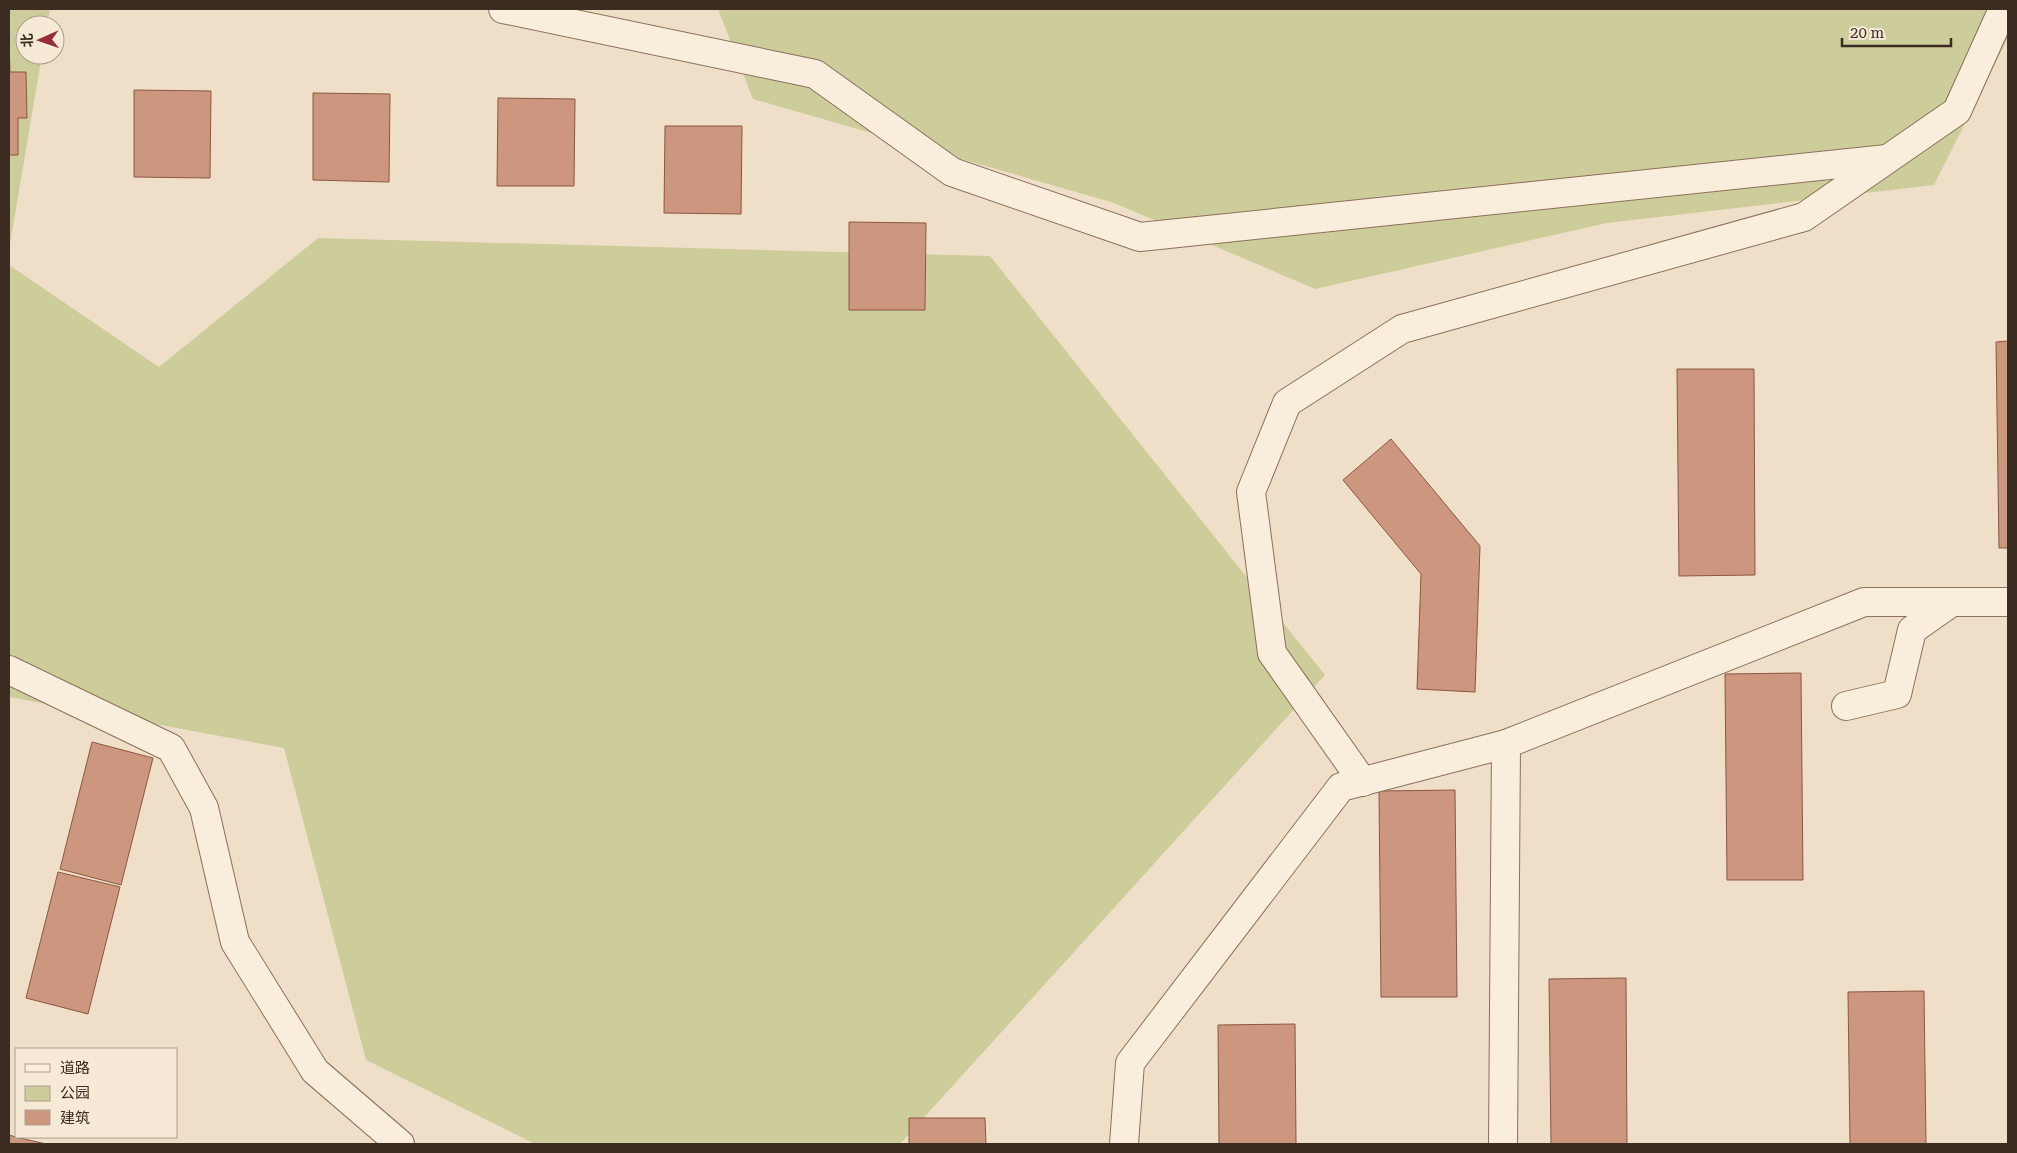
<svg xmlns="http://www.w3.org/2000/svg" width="2017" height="1153" viewBox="0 0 2017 1153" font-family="'Roboto Serif','Noto Sans SC',serif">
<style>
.green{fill:#cdcd9b}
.building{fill:#cd967e;stroke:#8a5742}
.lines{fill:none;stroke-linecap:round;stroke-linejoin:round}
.minor-casing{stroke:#8b705c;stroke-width:30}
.minor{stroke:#f9eddb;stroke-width:28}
</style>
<rect width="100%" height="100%" fill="#efdfc8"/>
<g class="green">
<polygon points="9,9 50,9 47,25 25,25 25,55 42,55 9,250"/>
<polygon points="718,9 2008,9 2008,38 1934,185 1607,223 1315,289 1114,203 753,99"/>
<polygon points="318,238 990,256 1325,675 900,1144 535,1144 366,1060 284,748 9,697 9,265 159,367"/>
</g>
<g class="building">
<polygon points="9,38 10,72 26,72 27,118 18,118 18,155 9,155"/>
<polygon points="134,90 211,91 210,178 134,177"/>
<polygon points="313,93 390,94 389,182 313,180"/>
<polygon points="498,98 575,99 574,186 497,186"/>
<polygon points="665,126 742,126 741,214 664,213"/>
<polygon points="849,222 926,223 925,310 849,310"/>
<polygon points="2008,341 2008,548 1999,548 1996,342"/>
<polygon points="1677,369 1754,369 1755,575 1679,576"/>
<polygon points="1391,439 1480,546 1475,692 1417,689 1421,574 1343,480"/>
<polygon points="1801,673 1803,880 1727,880 1725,674"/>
<polygon points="92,742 153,758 121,885 60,869"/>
<polygon points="1455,790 1457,997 1381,997 1379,791"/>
<polygon points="58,872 120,887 88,1014 26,998"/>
<polygon points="1626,978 1627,1144 1551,1144 1549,979"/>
<polygon points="1924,991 1926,1144 1850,1144 1848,992"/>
<polygon points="1295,1024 1296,1144 1219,1144 1218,1025"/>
<polygon points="909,1118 985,1118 986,1144 909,1144"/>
<polygon points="9,1135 16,1137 46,1144 9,1144"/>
</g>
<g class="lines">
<defs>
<g id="minor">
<polyline points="503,9 815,74 952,172 1140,237 1887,159"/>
<polyline points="9,670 171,748 204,808 235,942 315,1071 400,1144"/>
<polyline points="1846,706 1897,694 1912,630 1952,602"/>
<polyline points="1363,782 1272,653 1251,492 1287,403 1402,329 1804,217 1957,111 2003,9"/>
<polyline points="1124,1144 1130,1063 1341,787 1506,744 1864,602 2008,602"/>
<polyline points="1503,1144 1506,744"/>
</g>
</defs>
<use href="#minor" class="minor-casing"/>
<use href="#minor" class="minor"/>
</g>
<rect width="2017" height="1153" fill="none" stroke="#3b2b20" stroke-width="20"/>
<rect x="15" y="1048" width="162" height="90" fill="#f6ead7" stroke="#ab9e8e"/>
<rect x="25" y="1064" width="25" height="8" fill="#f9eddb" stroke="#ab9e8e"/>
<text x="60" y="1073" font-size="15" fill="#3b2b20">道路</text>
<rect x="25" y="1086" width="25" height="15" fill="#cdcd9b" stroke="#ab9e8e"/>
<text x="60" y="1098" font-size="15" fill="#3b2b20">公园</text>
<rect x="25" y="1110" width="25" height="15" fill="#cd967e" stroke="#ab9e8e"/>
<text x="60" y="1123" font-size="15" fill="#3b2b20">建筑</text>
<g transform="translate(40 40) rotate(268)"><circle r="24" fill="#f6ead7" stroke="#ab9e8e"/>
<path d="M0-4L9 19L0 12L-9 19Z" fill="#9a2c38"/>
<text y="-8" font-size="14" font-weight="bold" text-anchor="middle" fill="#3b2b20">北</text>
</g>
<path d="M1842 38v8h109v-8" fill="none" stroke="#3b2b20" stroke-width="2.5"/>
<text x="1850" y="38" font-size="15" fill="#3b2b20" stroke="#f6ead7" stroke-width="4" paint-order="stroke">20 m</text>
</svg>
